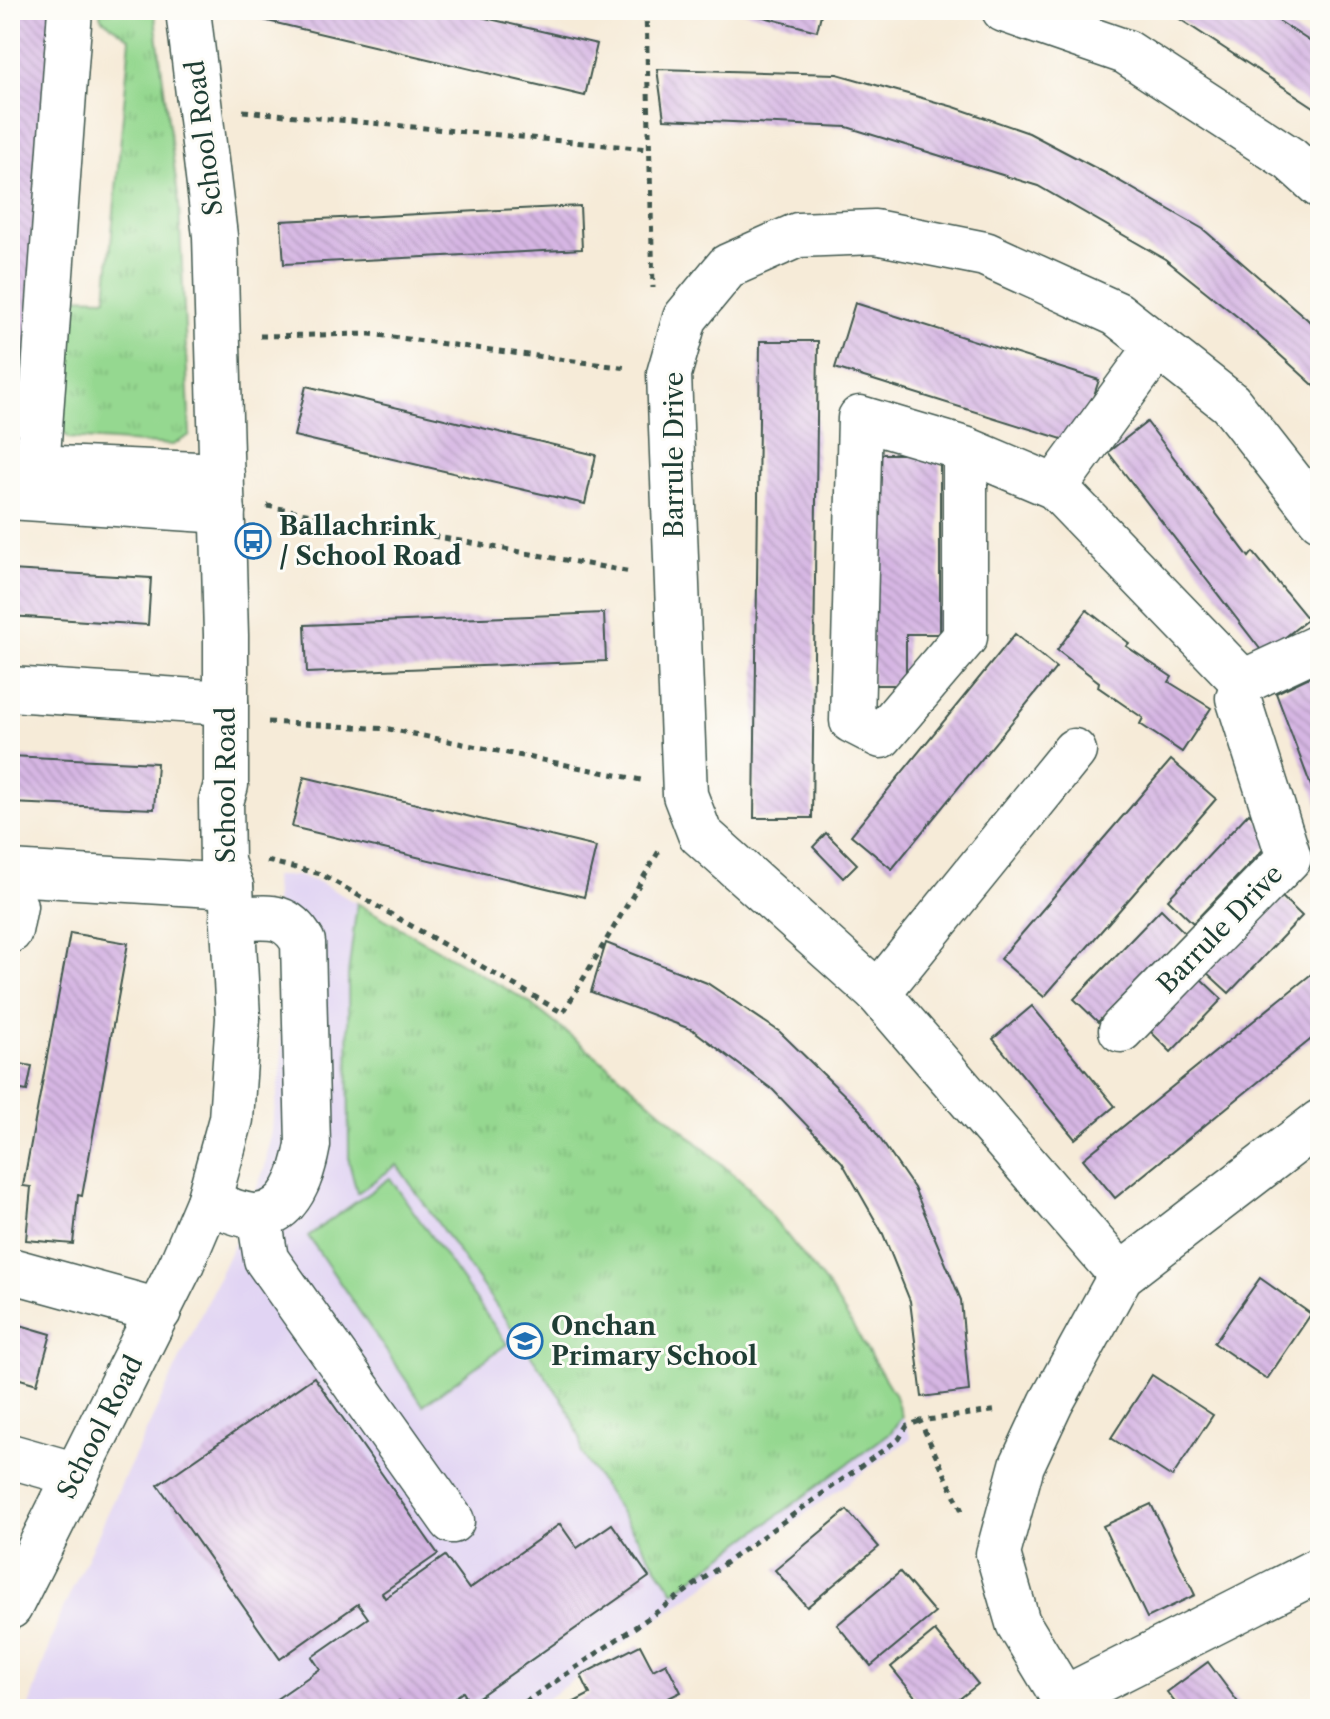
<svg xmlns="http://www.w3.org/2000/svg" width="1330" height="1719" viewBox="0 0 1330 1719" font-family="'Libre Caslon Text',serif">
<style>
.built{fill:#e1d4f3}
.grass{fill:url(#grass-tufts);stroke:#5a8a62;stroke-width:2}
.pitch{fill:#95d890;stroke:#5a8a62;stroke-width:2}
.building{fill:url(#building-back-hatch)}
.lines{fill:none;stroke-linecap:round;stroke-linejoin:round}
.minor-casing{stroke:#3f574d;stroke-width:47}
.path{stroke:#3f574d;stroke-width:5;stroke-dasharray:6 6;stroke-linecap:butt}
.minor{stroke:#fff;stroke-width:44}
.labels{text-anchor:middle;stroke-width:6;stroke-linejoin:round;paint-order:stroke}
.street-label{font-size:26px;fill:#1f3d34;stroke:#fdfcf7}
.poi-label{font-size:26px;font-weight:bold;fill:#1f3d34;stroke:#fdfcf7;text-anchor:start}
</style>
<defs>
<pattern id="grass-tufts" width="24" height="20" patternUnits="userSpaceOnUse" patternTransform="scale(2)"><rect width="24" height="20" fill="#95d890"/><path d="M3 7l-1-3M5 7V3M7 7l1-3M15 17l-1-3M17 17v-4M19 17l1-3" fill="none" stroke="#80ba7d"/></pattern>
<pattern id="building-back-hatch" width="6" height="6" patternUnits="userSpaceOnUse" patternTransform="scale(2)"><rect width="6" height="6" fill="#d6b6e3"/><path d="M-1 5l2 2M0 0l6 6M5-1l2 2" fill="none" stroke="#b79dc3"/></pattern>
</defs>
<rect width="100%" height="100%" fill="#fdfcf7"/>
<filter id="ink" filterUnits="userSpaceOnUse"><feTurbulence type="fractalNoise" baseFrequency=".0125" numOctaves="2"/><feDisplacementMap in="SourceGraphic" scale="16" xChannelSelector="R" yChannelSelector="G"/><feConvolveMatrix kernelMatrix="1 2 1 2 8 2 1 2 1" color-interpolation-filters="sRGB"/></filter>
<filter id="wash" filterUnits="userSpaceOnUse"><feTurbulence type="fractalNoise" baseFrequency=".006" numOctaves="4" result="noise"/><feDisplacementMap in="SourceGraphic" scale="32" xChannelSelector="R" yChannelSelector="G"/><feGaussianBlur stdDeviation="1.8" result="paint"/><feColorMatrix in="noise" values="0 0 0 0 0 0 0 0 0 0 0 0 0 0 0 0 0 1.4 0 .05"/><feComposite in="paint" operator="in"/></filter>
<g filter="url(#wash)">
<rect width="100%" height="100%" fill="#f6ebd8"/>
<polygon class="built" points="274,876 298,876 321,883 526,1000 615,1071 749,1188 830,1289 894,1394 911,1438 533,1709 30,1709 32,1697 59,1617 235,1242 265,1167 282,1065"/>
<g class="grass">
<polygon points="99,10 154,10 179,204 190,435 173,445 68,438 58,425 68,297 106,298 130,39 101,18"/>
<polygon points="357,903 526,1000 615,1071 749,1188 830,1289 894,1394 902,1416 891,1432 674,1592 581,1453 581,1440 566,1405 397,1165 357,1193 349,1162 348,975"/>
</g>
<polygon class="pitch" points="390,1178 507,1344 423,1405 308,1236"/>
<g id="blocks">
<g class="building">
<polygon points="10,10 53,10 25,386 10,385"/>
<polygon points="261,10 451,10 597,44 585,96 259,19"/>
<polygon points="737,10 822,10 817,31"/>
<polygon points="1166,10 1262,10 1320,48 1320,111"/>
<polygon points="657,69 837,74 954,107 1029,133 1107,174 1203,229 1307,319 1320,332 1320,391 1239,318 1165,259 1038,186 847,127 664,119"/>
<polygon points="580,206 582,249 284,264 281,221"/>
<polygon points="855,303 1099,380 1078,444 835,368"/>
<polygon points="760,341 818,341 812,818 754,818"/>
<polygon points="306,386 596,455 585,504 294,436"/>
<polygon points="1147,422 1249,557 1253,552 1308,619 1264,654 1108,452"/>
<polygon points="872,454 940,454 940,634 906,634 906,685 872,685"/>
<polygon points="10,570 151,578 148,625 10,616"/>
<polygon points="1087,610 1129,643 1126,646 1172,677 1169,682 1211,708 1182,752 1140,724 1143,718 1098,687 1099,682 1057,650"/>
<polygon points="604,613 606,661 307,673 305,625"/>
<polygon points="1015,634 1056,668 892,869 851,835"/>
<polygon points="1320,672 1320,810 1276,693"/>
<polygon points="10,756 157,763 154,809 10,803"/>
<polygon points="1171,760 1216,799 1044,997 1000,959"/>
<polygon points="304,777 596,847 584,897 292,827"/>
<polygon points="1249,813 1275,837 1193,923 1168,899"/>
<polygon points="826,833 857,864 843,878 813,847"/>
<polygon points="1279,894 1302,916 1229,993 1205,971"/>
<polygon points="1161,909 1185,933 1098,1022 1074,999"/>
<polygon points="70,933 128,943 82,1196 78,1195 73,1244 26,1240 31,1187 23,1186"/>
<polygon points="606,943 707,983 780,1032 860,1110 914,1188 961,1300 969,1391 922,1397 910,1301 883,1234 842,1162 773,1090 693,1030 591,992"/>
<polygon points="1320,967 1320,1032 1115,1198 1083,1159"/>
<polygon points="1199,977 1222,999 1171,1052 1148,1029"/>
<polygon points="1032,1006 1115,1106 1075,1139 993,1039"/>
<polygon points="10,1062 32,1066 27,1091 10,1088"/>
<polygon points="1260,1278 1311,1314 1267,1379 1214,1343"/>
<polygon points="10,1322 51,1334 37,1384 10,1376"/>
<polygon points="1152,1375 1213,1415 1172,1477 1111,1438"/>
<polygon points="314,1377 438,1554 382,1593 385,1598 445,1556 469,1589 560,1524 577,1548 612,1524 649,1577 470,1703 463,1692 438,1709 405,1709 399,1701 388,1709 262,1709 320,1669 312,1657 368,1618 358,1604 280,1659 158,1485"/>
<polygon points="1151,1504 1195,1595 1147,1618 1103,1526"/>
<polygon points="847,1510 879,1547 807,1607 775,1570"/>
<polygon points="900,1572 935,1613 871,1666 837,1625"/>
<polygon points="935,1631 978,1684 947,1709 925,1709 891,1667"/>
<polygon points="640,1645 653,1670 666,1663 681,1692 646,1709 561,1709 590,1694 581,1675"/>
<polygon points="1208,1662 1243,1709 1180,1709 1167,1692"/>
</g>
</g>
</g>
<g filter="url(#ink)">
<use href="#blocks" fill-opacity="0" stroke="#3f574d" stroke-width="2"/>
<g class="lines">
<defs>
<g id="minor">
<polyline points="1004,10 1126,52 1290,159 1320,186"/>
<polyline points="965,449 965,637 881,736 852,721 860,418 965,449 1055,487 1243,682"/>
<polyline points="10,466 222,475"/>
<polyline points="37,469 70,10"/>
<polyline points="1055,487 1157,347"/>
<polyline points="10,497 223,511"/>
<polyline points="10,689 226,703"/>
<polyline points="10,873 231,886"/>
<polyline points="10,898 15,906 10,931"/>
<polyline points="878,993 1074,751"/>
<polyline points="1121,1030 1289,858 1238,698 1243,682 1320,646"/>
<path d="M 208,1202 C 223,1207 240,1216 256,1216 C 291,1214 303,1173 308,1145 L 303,942 C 285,910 265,918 232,919"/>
<polyline points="259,1216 266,1259 452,1521"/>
<polyline points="10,1270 159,1311"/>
<polyline points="1121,1275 878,993 700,834 685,795 669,374 685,318 728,266 798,235 875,232 985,254 1117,314 1230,403 1320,518"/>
<polyline points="10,1456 77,1475"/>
<polyline points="10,1607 182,1263 208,1202 231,1119 238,1018 231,886 222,862 221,802 226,785 226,635 215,236 188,10"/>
<polyline points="1063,1699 1320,1569"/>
<polyline points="1070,1709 1018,1623 998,1554 1022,1465 1051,1403 1121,1275 1320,1122"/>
</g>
</defs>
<use href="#minor" class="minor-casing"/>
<g class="path">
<polyline points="646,10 653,288"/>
<polyline points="243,111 648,149"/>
<polyline points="260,336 370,334 627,368"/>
<polyline points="267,506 631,572"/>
<polyline points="268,722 389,729 641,780"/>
<polyline points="267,861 321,874 563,1013 659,851"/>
<polyline points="962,1511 920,1421 999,1410"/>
<polyline points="515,1709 647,1619 899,1439 907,1426 920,1421"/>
</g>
<use href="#minor" class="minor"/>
</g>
</g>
<defs>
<symbol id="bus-ring" viewBox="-11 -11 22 22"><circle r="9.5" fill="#fdfcf7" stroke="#1f6fb2" stroke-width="1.5"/><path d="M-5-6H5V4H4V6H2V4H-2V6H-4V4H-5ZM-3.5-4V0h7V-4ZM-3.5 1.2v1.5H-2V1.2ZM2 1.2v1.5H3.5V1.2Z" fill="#1f6fb2"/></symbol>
<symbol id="school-ring" viewBox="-11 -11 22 22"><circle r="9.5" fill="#fdfcf7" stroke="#1f6fb2" stroke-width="1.5"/><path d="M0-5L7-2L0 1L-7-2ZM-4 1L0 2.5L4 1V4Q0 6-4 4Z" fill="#1f6fb2"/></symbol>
</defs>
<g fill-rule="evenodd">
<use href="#bus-ring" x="233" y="521" width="40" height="40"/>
<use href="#school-ring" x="505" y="1321" width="40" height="40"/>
</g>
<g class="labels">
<g class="street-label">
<text transform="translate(204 138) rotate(-97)" y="9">School Road</text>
<text transform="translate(674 455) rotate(-90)" y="9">Barrule Drive</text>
<text transform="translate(226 785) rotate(-90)" y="9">School Road</text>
<text transform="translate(1220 929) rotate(-46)" y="9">Barrule Drive</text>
<text transform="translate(100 1427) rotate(-63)" y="9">School Road</text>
</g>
<g class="poi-label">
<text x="279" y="535">Ballachrink<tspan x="279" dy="30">/ School Road</tspan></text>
<text x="551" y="1335">Onchan<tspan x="551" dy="30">Primary School</tspan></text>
</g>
</g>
<rect width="1330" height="1719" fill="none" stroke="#fdfcf7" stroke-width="40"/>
</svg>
